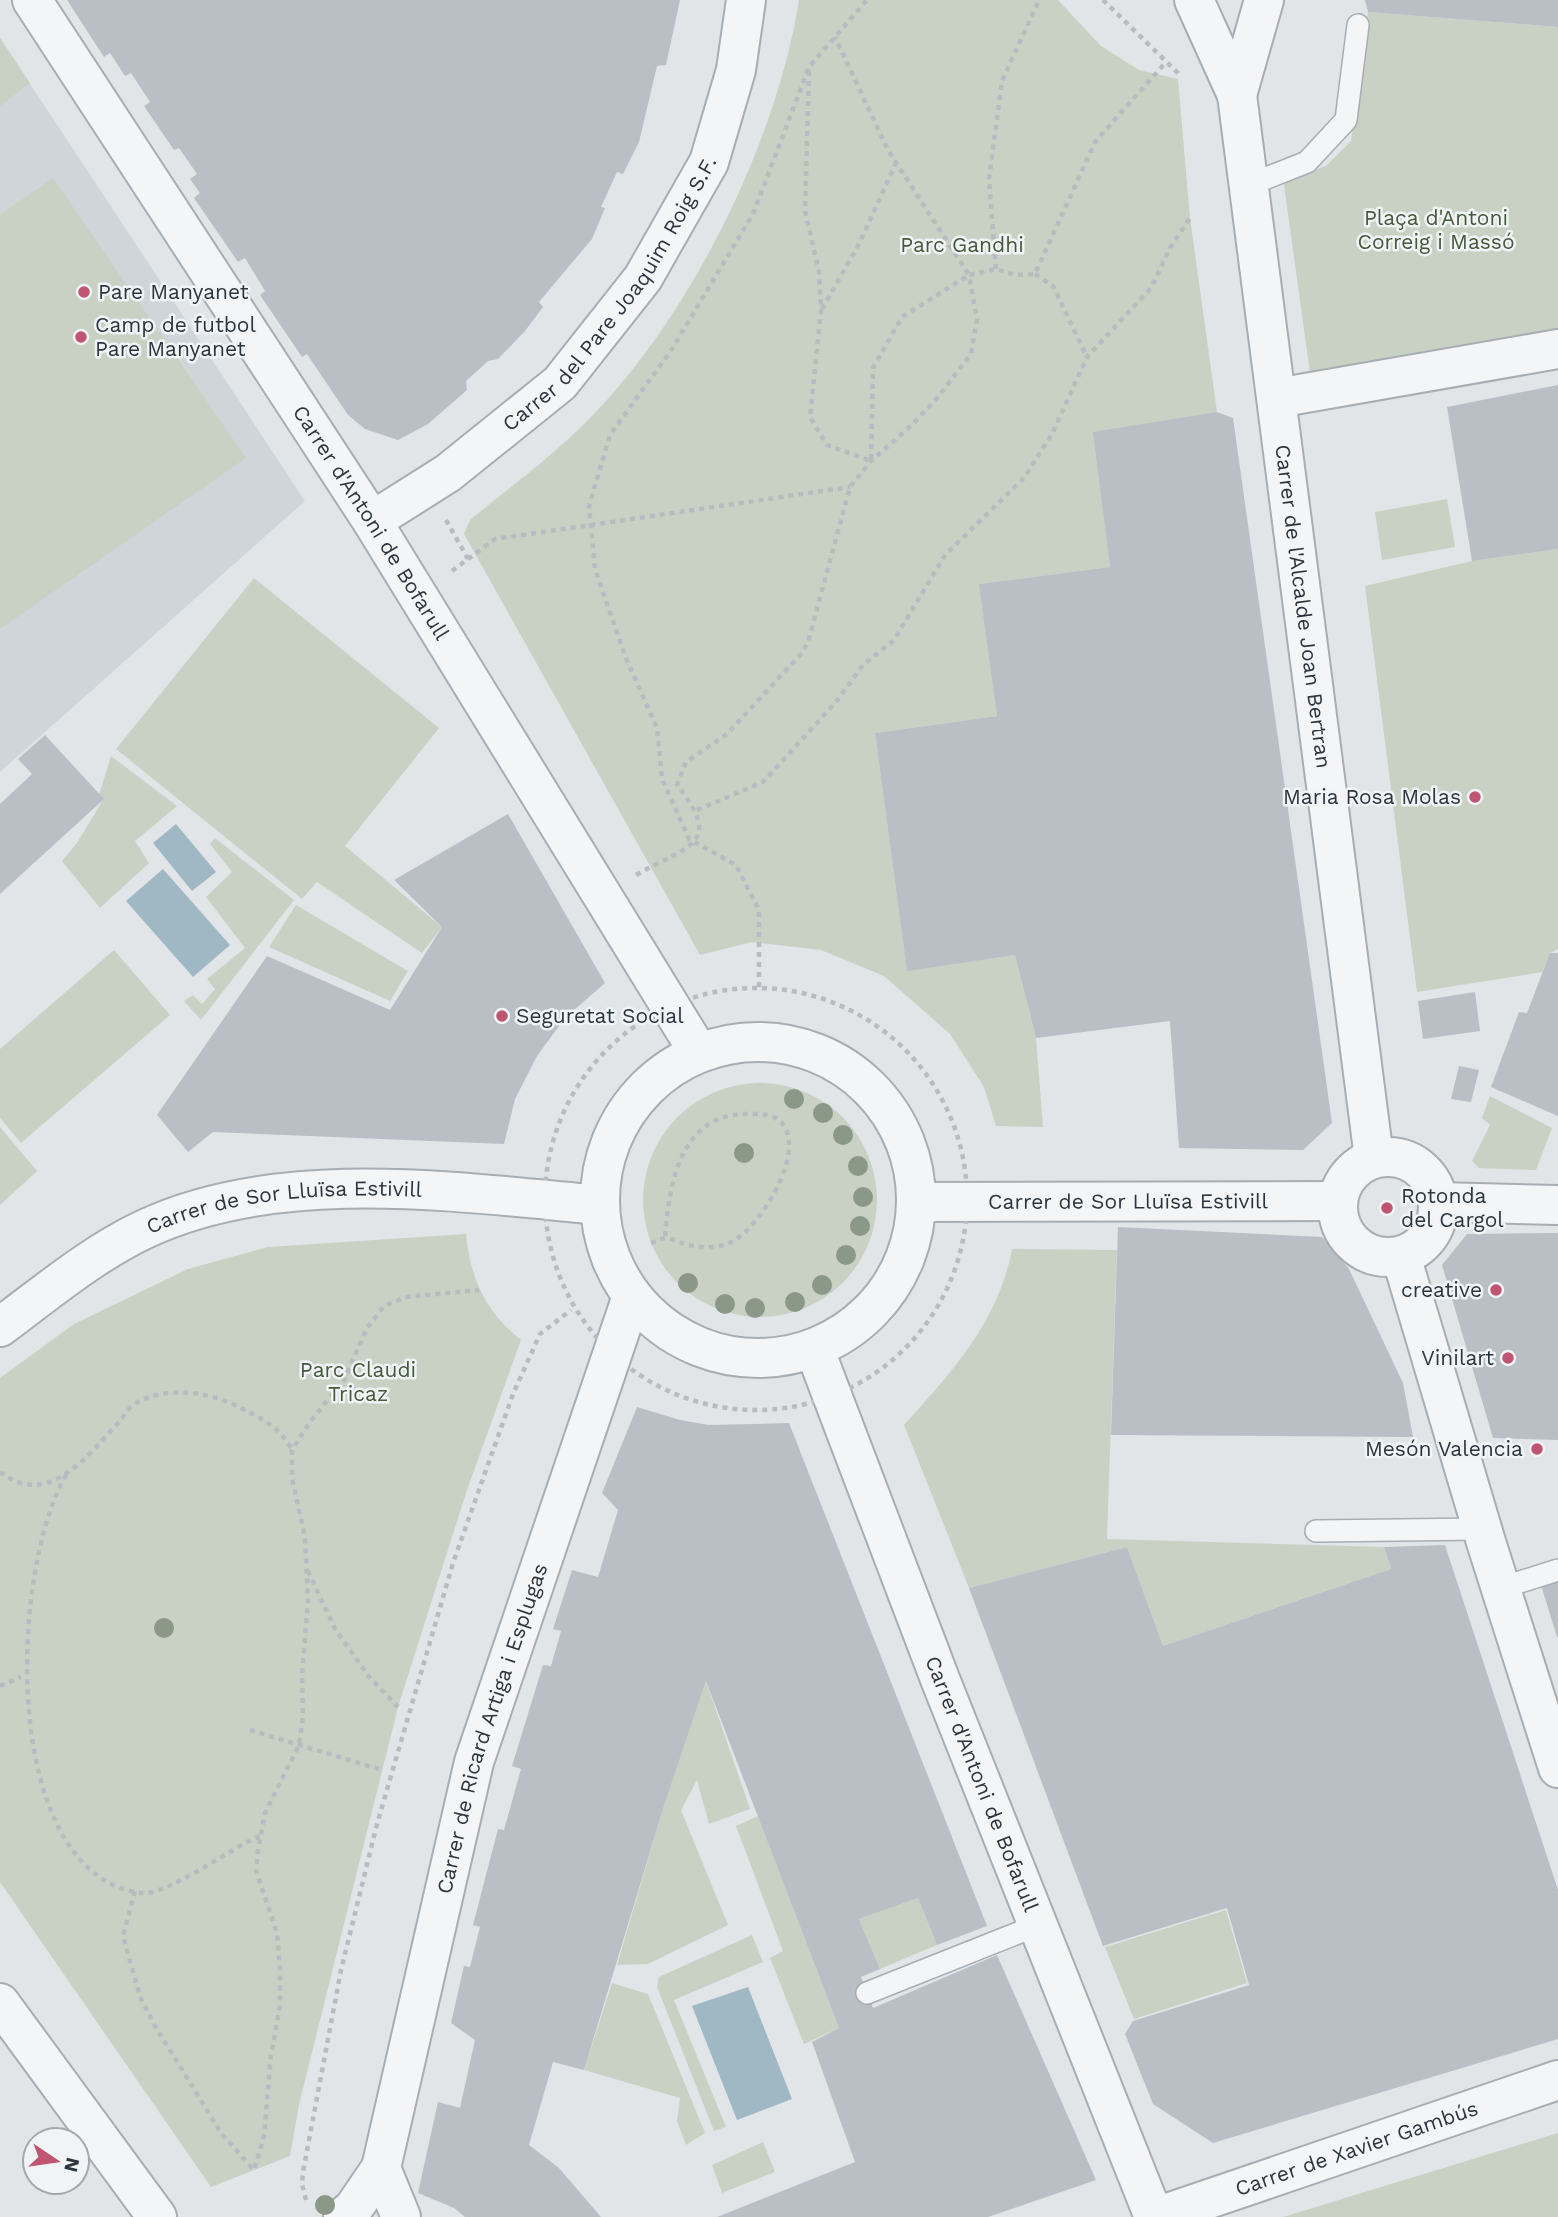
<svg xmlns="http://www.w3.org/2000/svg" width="1558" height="2217" viewBox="0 0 1558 2217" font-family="'Work Sans',sans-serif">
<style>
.built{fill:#d0d5da}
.green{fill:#c9d1c4}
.water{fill:#a0b7c4}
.building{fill:#b9bfc5}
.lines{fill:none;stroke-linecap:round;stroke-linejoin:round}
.service-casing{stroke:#a7adb2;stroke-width:24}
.minor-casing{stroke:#a7adb2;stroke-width:42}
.path{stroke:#b8bbc0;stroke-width:4.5;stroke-dasharray:5 5;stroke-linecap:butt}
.service{stroke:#f4f5f7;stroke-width:21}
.minor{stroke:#f4f5f7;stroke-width:38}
.tree{fill:#8b9888}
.poi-dot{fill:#c05473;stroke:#f1f4f6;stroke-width:2.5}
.labels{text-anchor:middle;stroke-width:5;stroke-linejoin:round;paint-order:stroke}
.park-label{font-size:21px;fill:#44593a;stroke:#f1f4f6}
.street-label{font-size:21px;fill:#2c353e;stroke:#f1f4f6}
.poi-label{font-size:21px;fill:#2c353e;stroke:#f1f4f6;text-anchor:start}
</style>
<rect width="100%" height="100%" fill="#e1e5e8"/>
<polygon class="built" points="0,38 305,501 0,772"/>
<g class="green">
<path d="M 799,0 L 1058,0 L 1101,46 L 1139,70 L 1178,79 L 1190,218 L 1217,412 L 1094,433 L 1110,567 L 980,584 L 997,716 L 875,733 L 907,970 L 1015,955 L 1036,1038 L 1043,1127 L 996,1126 L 984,1087 L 950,1034 L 884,976 L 821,950 L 752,942 L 700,955 L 464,534 L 470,520 C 510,487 554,455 591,417 C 691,315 777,141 799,0 Z"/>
<polygon points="1368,12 1558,27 1558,331 1311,380 1284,185 1289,179 1326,166 1351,141"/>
<polygon points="0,38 30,83 0,106"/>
<polygon points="53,178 246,458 0,629 0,215"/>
<polygon points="1447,499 1455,547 1382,560 1375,512"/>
<polygon points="1558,549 1558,949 1550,953 1543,972 1417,992 1365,586 1472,561"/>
<polygon points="254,578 439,728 345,846 442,927 422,953 317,882 302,899 116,749"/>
<polygon points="111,756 177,806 135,841 149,863 100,908 62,861 77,843 103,800 99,795"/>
<polygon points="215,838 294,900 201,1020 184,1001 193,995 202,1004 215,989 207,979 245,948 206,897 232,872 210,844"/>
<polygon points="296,905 408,971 390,1001 269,947"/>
<polygon points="114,950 170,1015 21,1143 0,1118 0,1049"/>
<circle cx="760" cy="1200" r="117"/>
<polygon points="1490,1096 1552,1128 1536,1170 1479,1168 1472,1161 1490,1125 1482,1118"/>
<polygon points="0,1127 37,1171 0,1205"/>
<path d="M 466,1234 C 471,1280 485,1311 521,1340 L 466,1493 L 398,1707 L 299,2105 L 290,2156 L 211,2187 L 0,1882 L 0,1378 L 74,1324 L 188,1269 L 268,1247 Z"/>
<path d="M 1012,1249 L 1117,1250 L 1107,1539 L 1384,1547 L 1391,1569 L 1163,1646 L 1127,1547 L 969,1588 L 904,1425 C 951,1373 999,1321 1012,1249 Z"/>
<polygon points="706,1681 750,1809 709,1824 697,1780 681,1810 728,1925 648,1964 617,1965 662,1812"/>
<polygon points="758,1816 839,2028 804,2044 770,1958 783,1951 736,1826"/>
<polygon points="918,1898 937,1945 880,1969 859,1919"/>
<polygon points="1226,1910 1247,1983 1134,2019 1105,1947"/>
<polygon points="752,1935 763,1962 674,2000 726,2127 714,2131 657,1987 659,1977"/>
<polygon points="612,1983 648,1994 705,2133 686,2145 677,2121 680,2098 584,2070"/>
<polygon points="1558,2133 1558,2217 1283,2217"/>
<polygon points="763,2142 775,2172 722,2193 712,2165"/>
</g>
<g class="water">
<polygon points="176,824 216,872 192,891 153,843"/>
<polygon points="163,869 230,945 193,977 126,901"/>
<polygon points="748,1987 792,2099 737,2120 692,2006"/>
</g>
<g class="building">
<polygon points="67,0 680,0 666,65 657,66 639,142 623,174 617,172 601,207 605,208 592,239 539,302 543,307 525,331 498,359 488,361 466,381 467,390 428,424 398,440 365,429 348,415 307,354 302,357 260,295 265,291 245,258 238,262 194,198 200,193 190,179 197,174 179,148 174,150 144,106 150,102 131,73 125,76 110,53 104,57"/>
<polygon points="1365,0 1558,0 1558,27 1368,12"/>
<polygon points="1558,385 1558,549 1472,561 1447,407"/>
<polygon points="1217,412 1233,418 1332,1123 1303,1150 1179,1148 1170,1021 1036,1038 1015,955 907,971 875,733 997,716 979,584 1110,567 1093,432"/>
<polygon points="45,735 104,799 0,894 0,804 32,774 18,759"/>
<polygon points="508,814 605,983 565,1018 537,1056 515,1099 504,1144 213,1132 188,1152 157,1115 267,956 390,1010 442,927 394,880"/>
<polygon points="1550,953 1558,953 1558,1116 1491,1087 1519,1012 1527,1013"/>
<polygon points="1475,992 1480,1031 1423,1039 1418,1001"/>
<polygon points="1459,1066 1479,1070 1471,1102 1451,1099"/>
<polygon points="1118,1227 1322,1237 1349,1269 1403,1383 1413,1437 1111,1435"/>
<polygon points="1558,1233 1558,1440 1493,1438 1442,1265 1467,1234"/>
<polygon points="637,1407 680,1420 709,1425 789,1423 987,1926 937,1945 918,1898 859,1919 880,1969 861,1977 873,2008 997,1955 1096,2180 988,2217 717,2217 855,2162 812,2042 839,2028 706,1681 662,1812 584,2070 553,2062 529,2145 559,2168 601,2217 465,2217 454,2208 418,2193 438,2102 460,2108 475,2040 451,2023 464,1966 470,1967 480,1927 473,1925 498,1829 504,1830 521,1769 512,1766 543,1665 551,1666 561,1631 553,1629 572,1570 598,1577 618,1510 602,1493"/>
<polygon points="1445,1545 1558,1890 1558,2039 1213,2143 1153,2104 1125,2034 1133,2021 1249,1985 1227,1908 1103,1946 969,1588 1127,1547 1163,1646 1391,1569 1384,1547"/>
<polygon points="1558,1578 1558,1637 1557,1637 1541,1585"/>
</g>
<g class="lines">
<defs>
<g id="service">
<polyline points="1249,185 1307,162 1346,120 1358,25"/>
<polyline points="1316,1531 1482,1529"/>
<polyline points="1501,1588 1558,1570"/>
<polyline points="867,1993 1038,1925"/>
</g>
<g id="minor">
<path id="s1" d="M 32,0 L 372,521 L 699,1053"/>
<path id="s2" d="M 1194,0 L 1237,95 L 1374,1158"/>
<polyline points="1237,95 1264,0"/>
<polyline points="1277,398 1558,349"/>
<path id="s3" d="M 372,521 L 448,473 L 560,383 L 643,278 L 709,162 L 736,70 L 746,0"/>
<circle cx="758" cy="1200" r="158"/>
<circle cx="1388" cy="1207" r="50"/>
<path id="s4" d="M 916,1202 L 1338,1201"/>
<polyline points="1438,1202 1558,1205"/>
<polyline points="1401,1256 1486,1542 1558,1768"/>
<path id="s5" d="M 0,1327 C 46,1293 92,1254 145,1229 C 279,1166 457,1192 600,1205"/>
<path id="s6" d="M 814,1348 L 940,1679 L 1154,2217"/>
<polyline points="0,2003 157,2217"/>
<polyline points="381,2168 401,2217"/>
<path id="s7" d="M 343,2217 L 353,2209 L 381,2168 L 474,1762 L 632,1296"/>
<path id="s8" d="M 1156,2217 L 1558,2080"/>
</g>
</defs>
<use href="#service" class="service-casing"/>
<use href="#minor" class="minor-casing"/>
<g class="path">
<polyline points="1103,0 1180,75"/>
<polyline points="809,71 805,211 819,272 821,310 810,417 827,445 871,461 873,368 902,317 969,275 888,150 835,37"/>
<polyline points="996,269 989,179 1002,81 1039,0"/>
<polyline points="1035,274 1053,286 1087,357"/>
<polyline points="822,309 859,244 896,163"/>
<polyline points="446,520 468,559"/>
<polyline points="452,571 495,539 850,487"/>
<polyline points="697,810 763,782 836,702 863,665 894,640 945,555 1024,478 1052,434 1087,357 1151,288 1170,248 1190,218"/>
<path d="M 636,875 C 687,846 725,845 677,785 L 686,762 L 727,734 L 802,653 L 808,642 L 850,487 L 871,461 L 912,425 L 938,397 L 971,354 L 977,319 L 969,275 L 996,269 L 1015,275 L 1035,274 L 1095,142 L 1166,62"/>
<polyline points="759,987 759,910 736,865 689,839 662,779 657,728 625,656 595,569 589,506 610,435 672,349 753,214 809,67 867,0"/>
<circle cx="756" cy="1199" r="211"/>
<path d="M 651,1243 C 655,1242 662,1238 666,1238 C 670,1238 677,1241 681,1243 C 697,1248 717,1250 733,1241 C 760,1227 807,1152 782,1123 C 773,1113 759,1114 747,1114 C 679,1114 669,1186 665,1237"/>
<path d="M 0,1472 C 49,1509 86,1457 118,1423 C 124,1417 128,1407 136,1403 C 167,1386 208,1391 239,1407 C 261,1418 280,1427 292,1450"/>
<path d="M 66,1475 C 9,1574 0,1874 141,1893 C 167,1896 232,1847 260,1836"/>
<polyline points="308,1571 335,1629 370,1678 398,1707"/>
<polyline points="0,1686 21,1677"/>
<polyline points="250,1730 382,1770"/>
<polyline points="135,1891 123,1936 140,1997 155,2026 221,2133 254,2170 264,2136 271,2055 280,2006 280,1968 277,1933 256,1871 258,1850 265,1813 299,1745 303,1716 302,1675 308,1600 305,1537 292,1478 292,1450 310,1422 344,1380 367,1328 384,1306 406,1297 479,1290"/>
<polyline points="306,2200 302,2184 303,2172 341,1970 377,1824 453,1563 513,1394 540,1334 571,1310"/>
</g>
<use href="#service" class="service"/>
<use href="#minor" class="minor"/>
</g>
<g class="tree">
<circle cx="794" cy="1099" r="10"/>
<circle cx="823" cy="1113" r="10"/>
<circle cx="843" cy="1135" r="10"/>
<circle cx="744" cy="1153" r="10"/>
<circle cx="858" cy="1166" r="10"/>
<circle cx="863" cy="1197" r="10"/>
<circle cx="860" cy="1226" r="10"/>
<circle cx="846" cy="1255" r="10"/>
<circle cx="688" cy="1283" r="10"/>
<circle cx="822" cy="1285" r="10"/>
<circle cx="795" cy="1302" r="10"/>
<circle cx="725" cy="1304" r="10"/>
<circle cx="755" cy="1308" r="10"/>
<circle cx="164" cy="1628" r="10"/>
<circle cx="325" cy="2205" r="10"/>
</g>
<g class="poi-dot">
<circle cx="84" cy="292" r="7"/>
<circle cx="81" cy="337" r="7"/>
<circle cx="1475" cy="797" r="7"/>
<circle cx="502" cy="1016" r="7"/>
<circle cx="1387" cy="1208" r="7"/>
<circle cx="1496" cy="1290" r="7"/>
<circle cx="1508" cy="1358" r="7"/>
<circle cx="1537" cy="1449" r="7"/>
</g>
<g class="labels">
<g class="park-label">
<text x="1436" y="225">Plaça d'Antoni<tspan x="1436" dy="24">Correig i Massó</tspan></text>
<text x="962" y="252">Parc Gandhi</text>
<text x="358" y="1377">Parc Claudi<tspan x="358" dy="24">Tricaz</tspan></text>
</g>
<g class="street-label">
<text dy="7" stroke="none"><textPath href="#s3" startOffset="334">Carrer del Pare Joaquim Roig S.F.</textPath></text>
<text dy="7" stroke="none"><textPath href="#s1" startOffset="623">Carrer d'Antoni de Bofarull</textPath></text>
<text dy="7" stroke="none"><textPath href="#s2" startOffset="620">Carrer de l'Alcalde Joan Bertran</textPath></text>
<text dy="7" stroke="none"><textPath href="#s4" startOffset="212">Carrer de Sor Lluïsa Estivill</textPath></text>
<text dy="7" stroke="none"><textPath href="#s5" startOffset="318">Carrer de Sor Lluïsa Estivill</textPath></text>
<text dy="7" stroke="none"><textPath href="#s7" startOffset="516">Carrer de Ricard Artiga i Esplugas</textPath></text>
<text dy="7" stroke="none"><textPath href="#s6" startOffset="467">Carrer d'Antoni de Bofarull</textPath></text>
<text dy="7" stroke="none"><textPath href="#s8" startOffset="212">Carrer de Xavier Gambús</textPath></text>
</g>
<g class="poi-label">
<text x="98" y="299">Pare Manyanet</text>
<text x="95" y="332">Camp de futbol<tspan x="95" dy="24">Pare Manyanet</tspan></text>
<text x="1461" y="804" text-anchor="end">Maria Rosa Molas</text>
<text x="516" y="1023">Seguretat Social</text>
<text x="1401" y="1203">Rotonda<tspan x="1401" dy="24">del Cargol</tspan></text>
<text x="1482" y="1297" text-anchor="end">creative</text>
<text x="1494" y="1365" text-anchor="end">Vinilart</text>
<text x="1523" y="1456" text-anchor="end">Mesón Valencia</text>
</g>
</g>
<g transform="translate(56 2161) rotate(103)"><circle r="33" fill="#f1f4f6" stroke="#a2a8ac" stroke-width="2"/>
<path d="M0-5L12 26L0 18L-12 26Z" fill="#c05473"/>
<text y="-10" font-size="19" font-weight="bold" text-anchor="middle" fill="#2c353e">N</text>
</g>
</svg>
